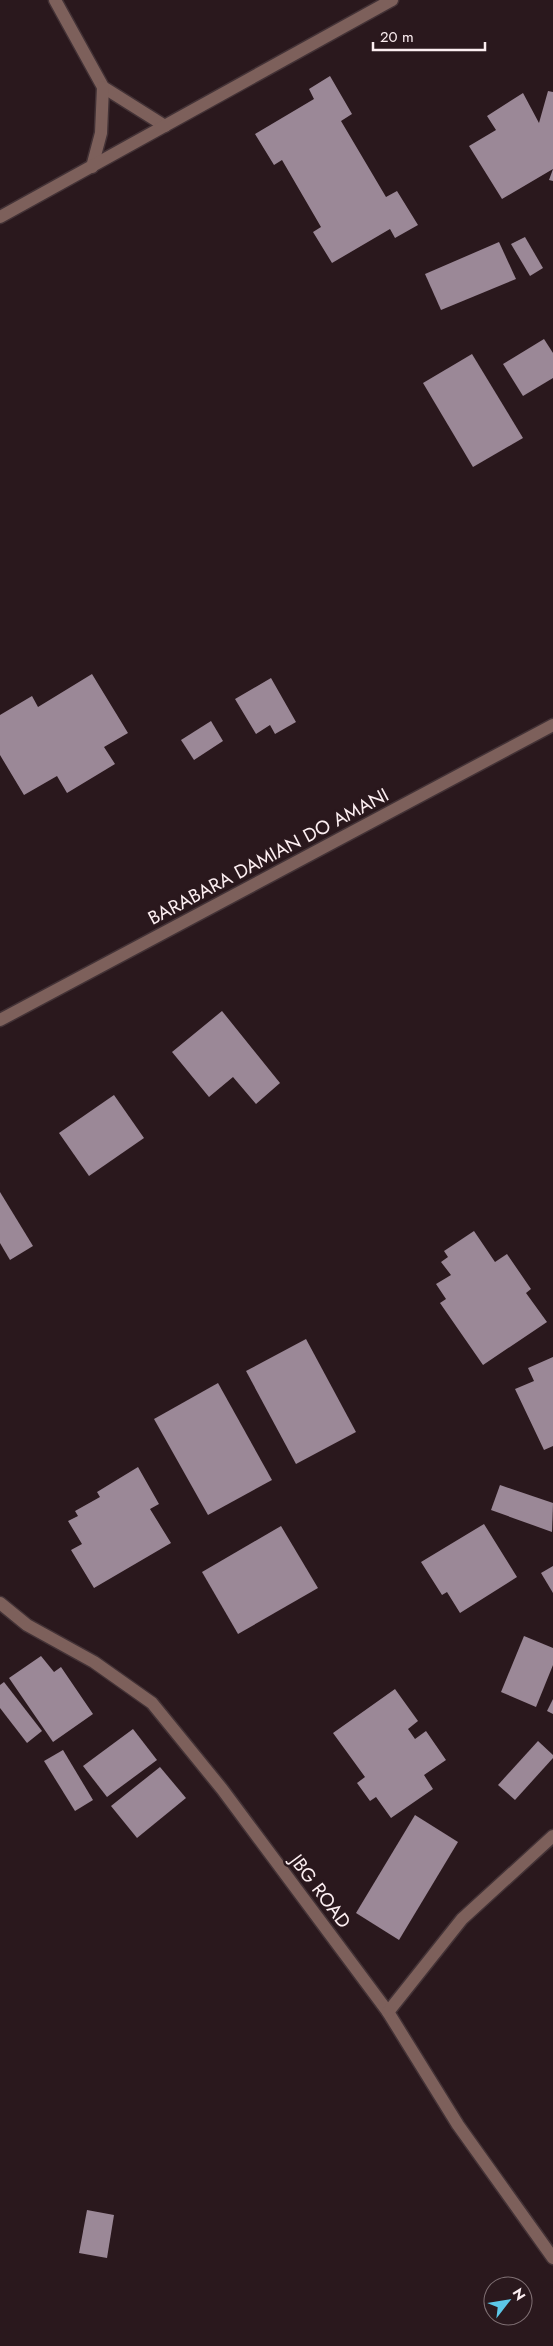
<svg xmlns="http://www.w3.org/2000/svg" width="553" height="2346" viewBox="0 0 553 2346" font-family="Jost,sans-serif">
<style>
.building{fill:#9b8897}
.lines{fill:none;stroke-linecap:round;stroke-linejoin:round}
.minor-casing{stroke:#433236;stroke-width:15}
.minor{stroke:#7d605b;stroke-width:12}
.labels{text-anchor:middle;stroke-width:5;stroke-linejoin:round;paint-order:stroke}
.street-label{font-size:19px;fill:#fceef1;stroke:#2a181d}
</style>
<rect width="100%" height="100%" fill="#2a181d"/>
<g class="building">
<polygon points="330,76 352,114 341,121 386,197 397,191 418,225 395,238 390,229 332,263 313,232 321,227 282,160 274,165 255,134 314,99 309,89"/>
<polygon points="548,91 553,92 553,181 549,180 553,169 502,199 469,146 496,130 487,116 523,93 539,123"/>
<polygon points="525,237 543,268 530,276 511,244"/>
<polygon points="499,242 516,279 441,310 425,274"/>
<polygon points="544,339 553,353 553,378 523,396 503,364"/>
<polygon points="472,354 523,438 473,467 423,383"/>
<polygon points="92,674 128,733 104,747 115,764 67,793 57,776 24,795 0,755 0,715 32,696 38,707"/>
<polygon points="271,678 296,722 275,734 270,725 256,734 235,699"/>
<polygon points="211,721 223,741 194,760 181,740"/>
<polygon points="222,1011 280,1083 256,1104 233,1077 209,1097 172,1052"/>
<polygon points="114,1095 144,1138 89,1176 59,1133"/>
<polygon points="0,1192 33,1246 10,1260 0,1243"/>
<polygon points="474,1231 495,1262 507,1254 531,1289 526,1293 547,1322 483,1365 440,1303 446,1299 436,1284 451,1275 441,1262 448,1257 444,1251"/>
<polygon points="306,1339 356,1432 296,1464 246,1371"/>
<polygon points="553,1357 553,1446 544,1450 515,1389 534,1381 528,1368"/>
<polygon points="218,1383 272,1480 208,1515 154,1419"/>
<polygon points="138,1467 159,1504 150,1509 171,1543 94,1588 71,1550 82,1544 68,1521 78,1516 75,1511 100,1497 97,1492"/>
<polygon points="500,1485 553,1503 552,1532 491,1510"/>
<polygon points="484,1524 517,1577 460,1613 447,1592 442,1595 421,1562"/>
<polygon points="281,1526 318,1588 238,1634 202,1572"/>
<polygon points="553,1566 553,1593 541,1573"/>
<polygon points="524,1636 553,1648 553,1665 536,1707 501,1692"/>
<polygon points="41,1656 54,1672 61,1667 93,1714 53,1742 9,1678"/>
<polygon points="4,1682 42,1731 27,1743 0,1708 0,1685"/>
<polygon points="395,1689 418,1721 408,1729 415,1739 426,1731 446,1760 424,1775 433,1789 391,1818 376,1797 370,1801 357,1783 365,1777 333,1733"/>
<polygon points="553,1699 553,1714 547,1711"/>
<polygon points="133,1729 157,1760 107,1797 83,1766"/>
<polygon points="538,1741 553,1755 553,1758 515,1800 498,1785"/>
<polygon points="63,1750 93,1800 75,1811 44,1761"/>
<polygon points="160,1767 186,1798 137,1838 111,1806"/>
<polygon points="415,1815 458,1842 399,1940 356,1913"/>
<polygon points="87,2210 114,2215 107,2258 79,2253"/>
</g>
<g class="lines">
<defs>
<g id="minor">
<polyline points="55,0 103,87 165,126"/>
<polyline points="92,167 101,133 103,87"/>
<polyline points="0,217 392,0"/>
<polyline points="0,1020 553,725"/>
<polyline points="0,1603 27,1625 94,1662 152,1703 222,1789 388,2012 458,2125 553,2258"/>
<polyline points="388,2012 462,1919 553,1836"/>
</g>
</defs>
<use href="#minor" class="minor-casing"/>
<use href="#minor" class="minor"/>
</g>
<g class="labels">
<g class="street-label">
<text transform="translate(268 856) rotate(-28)" y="7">BARABARA DAMIAN DO AMANI</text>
<text transform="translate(321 1891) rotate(53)" y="7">JBG ROAD</text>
</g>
</g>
<g transform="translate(508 2301) rotate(59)"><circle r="24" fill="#2a181d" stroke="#7e6e72"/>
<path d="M0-4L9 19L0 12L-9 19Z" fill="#5cc7e8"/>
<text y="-8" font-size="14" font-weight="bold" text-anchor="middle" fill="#fceef1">N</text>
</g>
<path d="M373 42v8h112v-8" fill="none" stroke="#fceef1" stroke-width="2.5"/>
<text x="380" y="42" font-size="15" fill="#fceef1" stroke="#2a181d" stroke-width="4" paint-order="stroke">20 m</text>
</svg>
